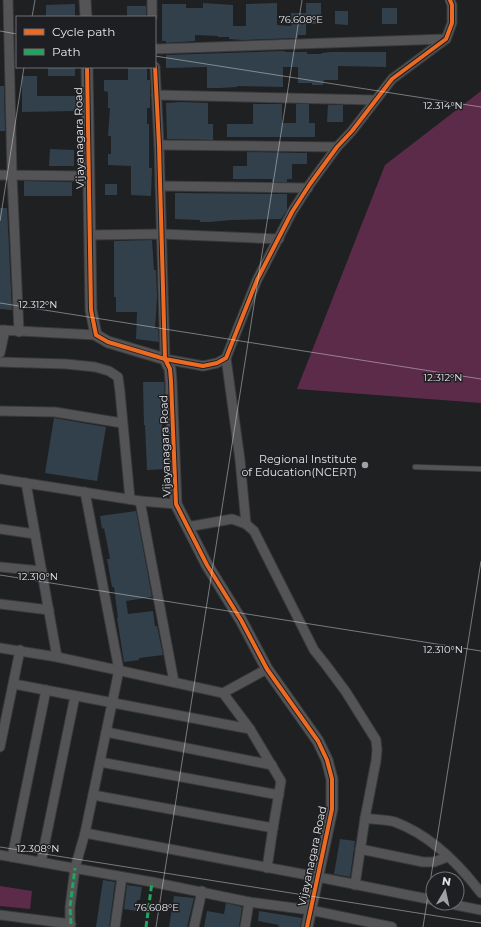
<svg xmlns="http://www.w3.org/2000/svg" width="481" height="927" viewBox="0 0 481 927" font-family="Montserrat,sans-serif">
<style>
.green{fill:#5c2b49}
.building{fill:#32404b}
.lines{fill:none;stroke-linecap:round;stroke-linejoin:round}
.service-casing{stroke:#393a3b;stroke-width:6}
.minor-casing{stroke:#393a3b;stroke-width:11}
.tertiary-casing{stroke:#393a3b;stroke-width:13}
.service{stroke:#545456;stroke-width:4.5}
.minor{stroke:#545456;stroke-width:9}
.tertiary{stroke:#545456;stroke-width:11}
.quiet{stroke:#20a55d;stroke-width:3;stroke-dasharray:6 3;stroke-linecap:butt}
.cycleway-casing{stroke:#1e1f23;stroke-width:6}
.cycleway{stroke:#ed6a23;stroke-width:4}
.ticks{fill:none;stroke:#e6e6e9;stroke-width:1;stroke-opacity:0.45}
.poi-dot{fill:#a0a1a3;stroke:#1e1f23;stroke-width:1.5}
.labels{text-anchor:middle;stroke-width:3;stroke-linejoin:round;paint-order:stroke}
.street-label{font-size:11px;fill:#e6e6e9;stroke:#1e1f23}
.poi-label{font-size:11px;fill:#e6e6e9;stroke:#1e1f23;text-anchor:end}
.ticks-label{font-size:10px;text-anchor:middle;fill:#e6e6e9;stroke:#1e1f23;stroke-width:3;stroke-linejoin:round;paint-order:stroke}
</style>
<rect width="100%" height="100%" fill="#1f2022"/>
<g class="green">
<polygon points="481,91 481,403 297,389 385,165"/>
<polygon points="0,886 32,891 30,909 0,906"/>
</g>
<g class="building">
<polygon points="203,3 233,5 233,26 246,26 246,4 277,3 277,25 291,26 291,13 306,13 306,3 321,3 321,24 306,24 306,35 298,35 298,38 243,40 229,39 229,37 218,37 218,36 195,35 195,41 166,43 166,41 162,41 162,4 186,4 186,8 203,8"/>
<polygon points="75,4 75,17 46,17 46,5"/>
<rect x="127" y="6" width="19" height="11"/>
<rect x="382" y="8" width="15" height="16"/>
<polygon points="335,11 348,11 348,25 335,24"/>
<polygon points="285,51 285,52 307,52 307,54 321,54 322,53 331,52 386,52 386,67 338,66 338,80 324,80 323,85 312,85 312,83 298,83 298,67 283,67 283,87 237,86 237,87 220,88 207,88 207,67 166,68 166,55"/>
<rect x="48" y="67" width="27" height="9"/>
<polygon points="128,67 147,67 147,80 150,80 150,108 147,108 147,124 149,124 149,168 152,168 151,196 131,195 131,166 108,165 108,154 111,154 111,136 108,136 110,108 108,108 108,92 104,91 104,80 128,80"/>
<polygon points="22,76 37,76 37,96 76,96 76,111 22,112"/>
<polygon points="0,86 4,86 5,131 0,131"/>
<polygon points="180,102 208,103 208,124 213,124 213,140 167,139 166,103"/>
<polygon points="253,104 282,104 282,123 296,123 296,104 309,104 309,123 315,123 315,137 227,137 227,124 253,124"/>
<polygon points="328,105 343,105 343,122 327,122"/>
<polygon points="50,149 74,150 74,166 49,166"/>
<polygon points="247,152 307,153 307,164 292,164 292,179 287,179 287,182 272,182 272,179 233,179 233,166 247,166"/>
<polygon points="24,181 72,182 72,196 24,196"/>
<rect x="105" y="184" width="12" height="11"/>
<polygon points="175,193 287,194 287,210 281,219 231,220 209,222 200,222 200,220 175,219"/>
<polygon points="0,208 7,208 12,310 0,309"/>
<polygon points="152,240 154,270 156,270 157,298 155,329 158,329 159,342 136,339 137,312 116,312 116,297 114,297 114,241"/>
<polygon points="143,382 164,382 165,396 162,396 162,427 166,427 166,469 147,470 145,425 144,425"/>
<polygon points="54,418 106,427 97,481 45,473"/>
<polygon points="136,511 152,597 126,601 128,614 153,611 155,626 157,626 163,655 139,658 139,660 124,662 117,618 118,618 114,587 112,587 107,559 110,559 107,543 104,528 102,529 100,516"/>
<polygon points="340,839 355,841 350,877 334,874"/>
<polygon points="103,880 115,882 109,927 96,927"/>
<polygon points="127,885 142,887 140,900 137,900 136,911 124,909"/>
<polygon points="174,896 194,898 187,927 169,927"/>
<polygon points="226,903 242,907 239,927 204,927 207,911 224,914"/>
<polygon points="259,911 302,918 300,927 278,927 279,925 258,921"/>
</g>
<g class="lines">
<defs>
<polyline id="service" points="415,467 481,469"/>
<g id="minor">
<polyline points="8,0 12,175 19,332"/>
<polyline points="152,0 152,17"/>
<polyline points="155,49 446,39"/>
<polyline points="155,67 159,145 165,359 203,366 217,363 226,358 257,280 292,212 310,184 337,147 352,131 392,79 446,39 452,23 452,5 450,0"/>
<polyline points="156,95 375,100"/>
<polyline points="159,145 337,147"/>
<polyline points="0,175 88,176"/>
<polyline points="160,186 308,188"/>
<polyline points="90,235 161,234 279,239"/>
<polyline points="0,330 96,335"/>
<polyline points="0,353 5,330"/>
<polyline points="226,358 240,460 246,524"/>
<polyline points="0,362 66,364 95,367 109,371 118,377 120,392 130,499"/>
<polyline points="0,411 55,412 122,423"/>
<polyline points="0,479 140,501 176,504"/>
<polyline points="26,483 57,657"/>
<polyline points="140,501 174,682"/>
<polyline points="187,527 232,519 246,524 254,531 314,650 326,665 346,692 376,740 377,750 376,761 365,818 355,885"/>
<polyline points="0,529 35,534"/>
<polyline points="0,567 42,571"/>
<polyline points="0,604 49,610"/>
<polyline points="0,648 57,657 223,693 267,669"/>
<polyline points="14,684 250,729"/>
<polyline points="223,693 250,729 281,781 273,828"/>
<polyline points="106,732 272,765"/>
<polyline points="0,747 20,650"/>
<polyline points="100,762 279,795"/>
<polyline points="93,795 273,828 267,868"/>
<path d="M 365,818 C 374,820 386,819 395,822 C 430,835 459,864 481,893"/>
<polyline points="85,833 318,877 433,900"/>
<polyline points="360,849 423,862 434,862 447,857"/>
<polyline points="0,855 152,882 249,902 310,910 392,927"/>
<polyline points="12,857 46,690"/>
<polyline points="41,862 75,696"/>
<polyline points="446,903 481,910"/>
<polyline points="0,915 71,924"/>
<polyline points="70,927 70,907 75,868 85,833 119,670 85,492"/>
<polyline points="115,927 122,877"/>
<polyline points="194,927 202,891"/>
<polyline points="245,927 249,902"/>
</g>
<g id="tertiary">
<polyline points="85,0 86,17"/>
<polyline points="87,67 91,310 96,335 108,342 165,359 170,369 171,381 176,504 207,565 241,620 267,669 318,741 327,760 332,779 332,809 307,927"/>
</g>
</defs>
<use href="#service" class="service-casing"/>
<use href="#minor" class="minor-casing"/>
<use href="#tertiary" class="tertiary-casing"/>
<use href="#service" class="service"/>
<use href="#minor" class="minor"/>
<use href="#tertiary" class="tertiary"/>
<g class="quiet">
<polyline points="71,924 70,907 75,868"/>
<polyline points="146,927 152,882"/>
</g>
<defs>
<g id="cycleway">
<polyline points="87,67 91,310 96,335 108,342 165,359 170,369 171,381 176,504 207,565 241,620 267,669 318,741 327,760 332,779 332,809 307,927"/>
<polyline points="155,67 159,145 165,359 203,366 217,363 226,358 257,280 292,212 310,184 337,147 352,131 392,79 446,39 452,23 452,5 450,0"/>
</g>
</defs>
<use href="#cycleway" class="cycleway-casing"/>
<use href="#cycleway" class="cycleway"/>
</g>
<path class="ticks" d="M 32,17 L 35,0M 0,31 L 17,34M 155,56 L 481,107M 0,221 L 24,67M 0,303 L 481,379M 0,575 L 481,651M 0,847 L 481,923M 156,927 L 302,0M 423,927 L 481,561"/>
<circle class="poi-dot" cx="365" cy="465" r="4"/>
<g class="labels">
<g class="street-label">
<text transform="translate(79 138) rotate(-91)" y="4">Vijayanagara Road</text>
<text transform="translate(165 446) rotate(-92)" y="4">Vijayanagara Road</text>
<text transform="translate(312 856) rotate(-78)" y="4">Vijayanagara Road</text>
</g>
<g class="poi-label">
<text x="357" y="463">Regional Institute<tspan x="357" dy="13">of Education(NCERT)</tspan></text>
</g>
</g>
<g class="ticks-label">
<text x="301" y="23">76.608°E</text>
<text x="443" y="109">12.314°N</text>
<text x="38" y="308">12.312°N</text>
<text x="443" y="381">12.312°N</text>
<text x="38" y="580">12.310°N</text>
<text x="443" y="653">12.310°N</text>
<text x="38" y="852">12.308°N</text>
<text x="157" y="911">76.608°E</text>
</g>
<rect x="16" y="16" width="140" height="52" fill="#1e1f23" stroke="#6e6f72"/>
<rect x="24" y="29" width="20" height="6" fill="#ed6a23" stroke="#6e6f72"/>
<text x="52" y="36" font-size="12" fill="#e6e6e9">Cycle path</text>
<rect x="24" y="49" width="20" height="6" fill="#20a55d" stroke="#6e6f72"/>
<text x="52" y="56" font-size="12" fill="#e6e6e9">Path</text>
<g transform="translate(445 891) rotate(9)"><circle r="19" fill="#1e1f23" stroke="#6e6f72"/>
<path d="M0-3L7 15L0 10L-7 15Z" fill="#a0a1a3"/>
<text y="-6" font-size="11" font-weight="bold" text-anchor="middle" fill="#e6e6e9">N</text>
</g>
</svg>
